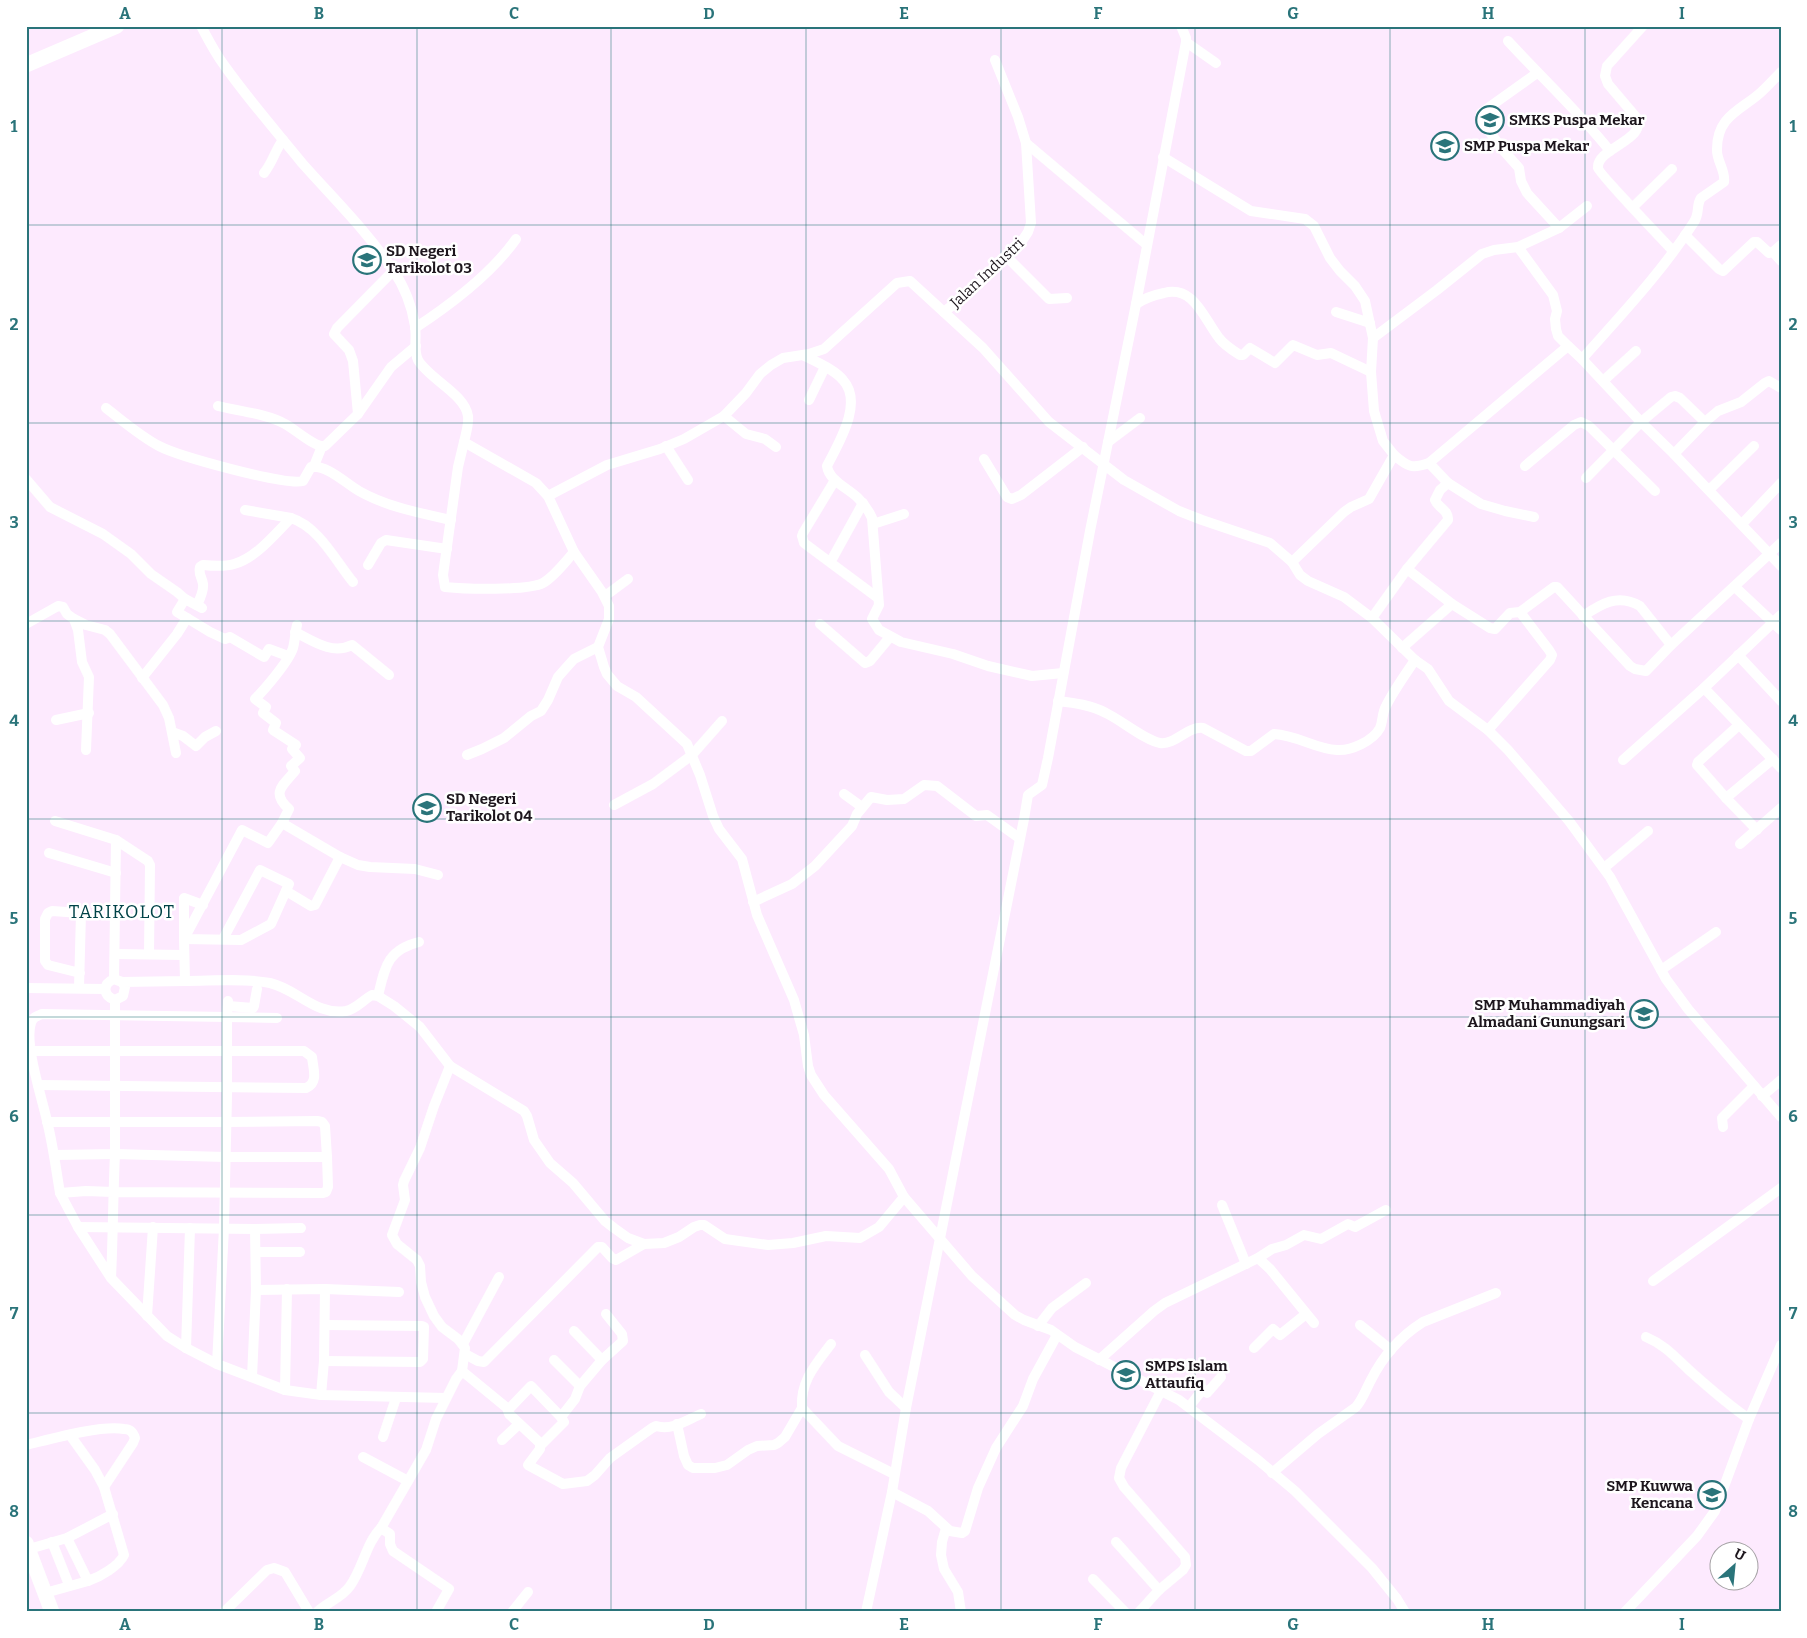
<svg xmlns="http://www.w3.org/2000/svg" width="1807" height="1638" viewBox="0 0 1807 1638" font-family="Bitter,serif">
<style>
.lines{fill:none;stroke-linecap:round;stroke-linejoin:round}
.street{stroke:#fff;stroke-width:10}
.secondary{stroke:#fff;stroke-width:15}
.grid{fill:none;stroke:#2a747a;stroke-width:1;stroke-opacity:0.55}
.labels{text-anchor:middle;stroke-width:5;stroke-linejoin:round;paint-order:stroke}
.poi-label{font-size:15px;font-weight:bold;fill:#1d161d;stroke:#fff;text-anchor:start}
.street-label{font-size:15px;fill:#1d161d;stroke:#fff}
.quarter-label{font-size:18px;letter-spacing:1px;fill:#004247;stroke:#fff}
.neatline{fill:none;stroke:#2a747a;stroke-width:2}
.grid-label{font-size:16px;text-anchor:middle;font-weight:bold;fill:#2a747a}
</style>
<rect width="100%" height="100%" fill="#fdeafe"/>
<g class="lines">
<g class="street">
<path d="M 201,26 C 208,39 215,53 224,65 C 248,99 276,131 302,163 C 333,198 367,231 393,270 C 404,286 412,307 415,326 C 417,337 413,350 418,360 C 429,379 465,394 468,416 C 469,424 466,433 464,442 L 536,483 L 548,496 L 574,552 L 602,592 L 609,606 L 609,619 L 598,647 L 604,667 L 607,674 L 617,686 L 636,697 L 687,744 L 700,775 L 713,816 L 719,829 L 742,859 L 757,915 L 794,1000 L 804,1035 L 808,1066 L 811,1075 L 824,1095 L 889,1169 L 904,1197 L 972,1276 L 1015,1315 L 1024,1320 L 1051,1330 L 1075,1347 L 1179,1400 L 1258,1460 L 1295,1491 L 1372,1568 L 1397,1599 L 1405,1612"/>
<path d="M 1643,26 L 1607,66 L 1605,76 L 1608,84 L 1636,117 C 1649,140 1596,148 1598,168 C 1599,174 1664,241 1673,251"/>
<path d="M 1508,41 C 1542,78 1579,112 1610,151"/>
<polyline points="1186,42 1216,63"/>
<polyline points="1537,73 1481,113 1480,119 1503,150 1519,168 1521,181 1527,193 1559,228"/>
<polyline points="1026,143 1147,245"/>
<polyline points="1163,157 1251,211 1305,219 1314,226 1330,258 1340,271 1355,286 1365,301 1373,338 1371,372 1374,411 1383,441 1394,455"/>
<path d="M 264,173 C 273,162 275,150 283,140"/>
<polyline points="1633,207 1672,169"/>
<polyline points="1685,235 1719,269 1723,271 1754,242 1757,242 1769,253 1773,252 1781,245"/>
<polyline points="1518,247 1553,295 1557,311 1555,319 1556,329 1558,336 1568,346"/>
<polyline points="1773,252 1781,261"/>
<polyline points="1006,256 1049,299 1067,298"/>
<path d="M 1136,304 C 1145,298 1154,295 1164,293 C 1194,285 1204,319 1219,338 C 1224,345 1232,350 1240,355 L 1243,355 L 1250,348 L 1275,363 L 1293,345 L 1317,355 L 1331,353 L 1371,372"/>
<polyline points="944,312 980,283 1022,241 1028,232 1031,223 1026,143 1018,117 995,60"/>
<polyline points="1336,312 1370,323"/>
<path d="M 415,328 C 450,305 492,273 516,239"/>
<polyline points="1373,338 1437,290 1482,254 1494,250 1518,247 1559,228 1587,206"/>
<path d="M 803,355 C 816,362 834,369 843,380 C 864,403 838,444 827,466 C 829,481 848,488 858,498 C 864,504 869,511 872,518 L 879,605 L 872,619 L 879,630 L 901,642 L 953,654 L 988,666 L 1032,676 L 1063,673"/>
<path d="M 1582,359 C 1621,315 1662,272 1694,222 C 1700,213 1696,205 1701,198 L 1724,182 C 1726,171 1716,160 1717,149 C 1717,117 1739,111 1759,94 C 1767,87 1774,79 1781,72"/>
<polyline points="1603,381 1636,351"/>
<polyline points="809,400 825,367"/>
<path d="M 218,406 C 238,411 268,414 285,424 C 295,429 315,448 325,446 L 358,414 L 391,367 L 416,346"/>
<path d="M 106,408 C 123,421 140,436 159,446 C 178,456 285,486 303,481 L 311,467 C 328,465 345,483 359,491 C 387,507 420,513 451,520"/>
<polyline points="358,414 353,361 349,350 334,334 337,328 394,270"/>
<polyline points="724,416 746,434 765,439 776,447"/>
<path d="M 464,442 L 458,467 L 443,575 L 445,587 C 464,589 527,591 543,583 C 555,576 565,562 574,552"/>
<polyline points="1108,442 1140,418"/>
<polyline points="666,446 688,480"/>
<polyline points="1674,454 1705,422 1718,411 1741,402 1765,383 1769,381 1781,388"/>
<polyline points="984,459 1007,497 1012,499 1021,495 1083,447"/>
<polyline points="314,466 322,446"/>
<polyline points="1525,466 1574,425 1581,422 1589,426 1655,491"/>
<polyline points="1586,478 1641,422 1671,397 1675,396 1680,398 1705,422"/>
<polyline points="26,479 50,507 103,534 131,554 151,574 177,592 185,599 202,608"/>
<polyline points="835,480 803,533 802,536 804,543 878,598"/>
<polyline points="1448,483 1481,504 1505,511 1534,517"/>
<polyline points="1709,490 1754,446"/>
<polyline points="548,496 607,465 660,449 684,439 724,416 746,393 760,374 771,365 783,358 809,354 824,349 897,283 910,281 983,348 1049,422 1124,480 1179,511 1202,520 1270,543 1292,562 1300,575 1308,581 1344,597 1372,618 1415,660 1428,669 1449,701 1488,730 1508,750 1569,821 1610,877 1666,979 1688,1009 1781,1117"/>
<path d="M 291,518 C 319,527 335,560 353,582"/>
<polyline points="873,524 904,514"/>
<polyline points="1742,524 1781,483"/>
<polyline points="831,561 863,503"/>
<path d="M 1292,562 L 1344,512 L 1351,507 L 1369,499 L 1394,455 C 1408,467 1412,469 1429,463 L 1568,346 L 1582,359 L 1641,422 L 1674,454 L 1781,566"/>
<polyline points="368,565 381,543 386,540 447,549"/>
<polyline points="1407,569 1452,604 1490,628 1495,629 1510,613 1520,612 1554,587 1557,587 1630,666 1635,669 1646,671 1671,645 1781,543"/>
<polyline points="1735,587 1781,630"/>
<polyline points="605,596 628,579"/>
<polyline points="185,599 177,612 187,618"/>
<path d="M 197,605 C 200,599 204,591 203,584 C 202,577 198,574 200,567 L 203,565 C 213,566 224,567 234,564 C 256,558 275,534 291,518 L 245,510"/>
<path d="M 1583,616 C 1601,604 1618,593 1640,606 L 1671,645"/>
<path d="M 1372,618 L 1407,569 L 1448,520 C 1449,510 1438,508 1435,500 L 1440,490 L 1448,483 L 1429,463"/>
<polyline points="74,619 78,630 82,662 89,677 86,750"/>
<polyline points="26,624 58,606 63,607 67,614 74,619 86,625 105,630 110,634 163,705 169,718 176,753"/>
<polyline points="820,624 865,663 870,661 890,637"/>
<path d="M 295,632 C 313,641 332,655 352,645 L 389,675"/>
<polyline points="1402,648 1452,604"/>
<polyline points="1738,655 1781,701"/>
<polyline points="142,678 177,634 187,618 210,632 225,639 230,637 264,657 269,649 288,656"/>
<polyline points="1704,688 1781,768"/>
<path d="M 1058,701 C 1075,703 1091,705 1106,713 C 1121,720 1146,741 1160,743 C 1176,745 1187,726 1203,728 L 1246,751 L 1251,751 L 1274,734 C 1297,735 1315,749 1337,750 C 1351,751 1373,741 1380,728 C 1383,721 1382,713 1386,706 C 1394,690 1405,675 1415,660"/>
<polyline points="56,720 89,713"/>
<polyline points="1739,725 1698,762 1697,765 1726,798 1757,830"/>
<polyline points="1488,730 1550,660 1552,655 1549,650 1520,612"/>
<polyline points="172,732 183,736 196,746 205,737 216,731"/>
<polyline points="467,755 482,749 504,738 531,716 541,711 548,700 558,677 565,669 574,659 598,647"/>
<polyline points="1623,760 1704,688 1781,615"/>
<polyline points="844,794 862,807"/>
<polyline points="1726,798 1773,759"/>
<polyline points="614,805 653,784 692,755 722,721"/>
<polyline points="55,821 116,840 148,861 150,865 149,954"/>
<polyline points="282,823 340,857 358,865 370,867 415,869 438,875"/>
<polyline points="1740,844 1781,808"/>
<polyline points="49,853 116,873"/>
<polyline points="1604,868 1648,831"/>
<polyline points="286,891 311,906 315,905 340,857"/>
<polyline points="753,902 792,884 815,866 852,826 857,814 871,797 887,800 904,799 924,785 937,786 976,816 987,815 1019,838"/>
<polyline points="203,905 184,898 184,939 241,940 271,924 289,884 260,870 223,939"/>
<polyline points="115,954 184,955"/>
<polyline points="1661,970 1716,932"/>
<polyline points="114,979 116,840"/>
<path d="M 185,981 C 212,981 244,978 270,983 C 297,989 316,1016 346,1011 C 356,1009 363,1000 372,995 L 378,996 L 394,1006 L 420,1027 L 450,1066 L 524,1111 L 527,1116 L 534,1140 L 550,1163 L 573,1183 L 605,1221 L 614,1228 L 628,1238 L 644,1244 L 664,1243 L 679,1237 L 694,1227 L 700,1225 L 704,1225 L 725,1239 L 768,1245 L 793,1243 L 826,1236 L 860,1238 L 879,1227 L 904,1197"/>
<path d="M 122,982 L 125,987 L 123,996 L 115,1000 C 103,996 102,984 114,979 L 122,982 L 185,981 L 184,939 L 242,830 L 268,843 L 282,823 L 289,809 C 271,793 282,786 295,771 L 291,766 L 300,758 L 292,749 L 296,745 L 273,730 L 276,723 L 263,713 L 266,707 L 255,699 C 265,689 289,661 293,648 C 295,641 295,633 297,625"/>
<polyline points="26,988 105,989"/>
<polyline points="79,988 81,913 52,911 48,913 45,919 45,961 48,965 80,973"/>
<path d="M 378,996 C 385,967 387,950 419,942"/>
<polyline points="228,1001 227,1017 277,1018"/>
<polyline points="228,1006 253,1008 254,1006 257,989"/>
<path d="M 31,1051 L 304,1051 L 312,1057 C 313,1068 319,1083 306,1088 L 38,1085"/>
<polyline points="1762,1096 1781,1080"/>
<polyline points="47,1122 226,1122 317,1121 322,1122 325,1126 327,1157"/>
<polyline points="1723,1127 1722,1118 1754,1086"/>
<polyline points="54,1155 115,1154 115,1000"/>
<path d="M 60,1193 C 56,1169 53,1145 47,1121 C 42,1098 24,1044 31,1023 C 33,1017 37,1016 42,1014 L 227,1017 L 227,1096 L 224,1228 L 217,1364"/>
<polyline points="1222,1205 1246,1264"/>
<polyline points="78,1227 255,1229 301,1228"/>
<polyline points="256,1252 300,1252"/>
<polyline points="1258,1258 1270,1269 1314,1323"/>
<path d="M 111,1278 C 113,1237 113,1196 115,1154 L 225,1157 L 327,1157 L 328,1187 L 326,1192 L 323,1193 L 113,1192 L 86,1191 L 60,1193 L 78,1227 L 111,1278 L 167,1336 L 186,1348 L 217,1364 L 285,1390 L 321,1395 L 446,1398"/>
<polyline points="1653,1281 1781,1188"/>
<polyline points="325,1289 399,1292"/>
<polyline points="256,1290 325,1289 324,1361 321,1395"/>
<polyline points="147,1316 153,1227"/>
<polyline points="1360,1325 1391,1350"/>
<polyline points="1038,1326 1052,1308 1086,1283"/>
<polyline points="574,1331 602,1360"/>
<path d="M 1646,1337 C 1665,1345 1674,1356 1689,1370 C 1708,1387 1727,1404 1749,1419"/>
<polyline points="463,1344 499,1277"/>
<path d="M 831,1344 C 816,1364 800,1381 802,1408 L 838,1446 L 894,1474"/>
<polyline points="186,1348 190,1228"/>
<polyline points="1254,1348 1273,1329 1280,1335 1306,1314"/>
<polyline points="465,1354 478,1361 484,1362 598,1247 602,1247 612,1258 616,1260 644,1244"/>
<polyline points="865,1355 889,1392 906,1408"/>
<polyline points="554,1360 580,1386"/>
<polyline points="1099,1360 1154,1311 1165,1303 1258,1258 1272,1249 1286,1245 1304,1235 1321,1239 1348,1224 1355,1227 1386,1210"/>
<polyline points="324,1361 420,1362 423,1359 424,1327 422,1326 325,1325"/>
<path d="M 462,1371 L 507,1408 L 509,1414 L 540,1443 L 540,1449 L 528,1465 L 563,1484 L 587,1481 L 595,1475 L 610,1458 L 652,1428 L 656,1426 C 672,1431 687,1420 701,1414"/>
<polyline points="252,1377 256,1290 255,1229"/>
<polyline points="285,1390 287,1289"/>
<polyline points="1189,1407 1203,1389 1207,1393 1221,1377"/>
<polyline points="508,1410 531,1386 561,1417 575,1399 580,1386 602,1360 623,1341 622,1334 606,1314"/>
<polyline points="677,1424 684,1456 688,1465 693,1468 715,1468 727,1465 748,1450 757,1446 774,1445 778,1443 785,1437 802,1408"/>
<polyline points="383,1437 396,1398"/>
<polyline points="502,1440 519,1424"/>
<path d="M 26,1445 C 51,1439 100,1425 124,1429 C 130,1429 133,1432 135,1438 L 133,1443 L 104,1487"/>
<polyline points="540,1446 564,1422 561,1417"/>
<polyline points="363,1457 408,1481"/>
<path d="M 1272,1473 L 1318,1434 L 1356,1407 C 1363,1399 1366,1389 1371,1380 C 1383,1356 1401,1336 1423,1322 L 1496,1293"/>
<polyline points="892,1492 928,1511 950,1531 962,1533 965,1531 978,1488 996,1448 1023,1406 1033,1379 1057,1335"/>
<polyline points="381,1528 390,1534 390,1544 393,1551 449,1589 436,1612"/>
<polyline points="946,1528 942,1542 941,1555 944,1569 958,1592 961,1612"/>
<path d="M 67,1538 L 88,1581 C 100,1577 119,1566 124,1555 L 104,1487 L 95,1470 L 70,1435"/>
<polyline points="52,1542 69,1585"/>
<polyline points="1116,1542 1159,1590"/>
<polyline points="29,1549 67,1538 113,1514"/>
<polyline points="1093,1579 1125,1612"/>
<polyline points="45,1593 88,1581"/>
<polyline points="224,1612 267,1570 274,1568 285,1572 309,1612"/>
<path d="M 317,1612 C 327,1602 342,1598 350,1586 C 363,1568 366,1543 381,1528 L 426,1450 L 436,1419 L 456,1379 L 462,1371 L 465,1348 L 458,1339 L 442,1327 L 434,1316 L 425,1297 L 421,1282 L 420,1266 L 417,1260 L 397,1244 L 392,1235 L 405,1200 L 403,1185 L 404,1181 L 420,1148 L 434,1106 L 450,1066"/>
<polyline points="512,1612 528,1592"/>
<polyline points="866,1612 892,1492 906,1408 1024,819 1028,795 1042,785 1048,758 1090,531 1136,304 1186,42 1186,38 1181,26"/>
<polyline points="1139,1612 1159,1590 1183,1570 1186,1565 1185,1557 1124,1487 1119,1478 1121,1468 1161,1391"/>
<polyline points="1625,1612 1697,1536 1715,1511 1749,1419 1781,1345"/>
</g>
<g class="secondary">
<polyline points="26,65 117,26"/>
<polyline points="26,1543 52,1612"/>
</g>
</g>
<path class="grid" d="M 222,26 L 222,1612M 417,26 L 417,1612M 611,26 L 611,1612M 806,26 L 806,1612M 1001,26 L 1001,1612M 1195,26 L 1195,1612M 1390,26 L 1390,1612M 1585,26 L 1585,1612M 26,225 L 1781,225M 26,423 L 1781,423M 26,621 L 1781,621M 26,819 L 1781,819M 26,1017 L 1781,1017M 26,1215 L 1781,1215M 26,1413 L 1781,1413"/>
<defs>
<symbol id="school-ring" viewBox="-11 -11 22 22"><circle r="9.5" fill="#fff" stroke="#2a747a" stroke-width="1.5"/><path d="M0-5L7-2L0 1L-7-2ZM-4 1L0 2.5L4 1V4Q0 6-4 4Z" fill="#2a747a"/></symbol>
</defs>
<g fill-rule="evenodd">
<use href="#school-ring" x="1474" y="104" width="32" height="32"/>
<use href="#school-ring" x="1429" y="130" width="32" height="32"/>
<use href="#school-ring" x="351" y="244" width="32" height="32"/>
<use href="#school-ring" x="411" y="792" width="32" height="32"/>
<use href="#school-ring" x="1628" y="998" width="32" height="32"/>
<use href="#school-ring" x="1110" y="1359" width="32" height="32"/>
<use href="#school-ring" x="1696" y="1479" width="32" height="32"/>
</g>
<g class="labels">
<g class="poi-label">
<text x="1509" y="125">SMKS Puspa Mekar</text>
<text x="1464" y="151">SMP Puspa Mekar</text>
<text x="386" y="256">SD Negeri<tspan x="386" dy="17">Tarikolot 03</tspan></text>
<text x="446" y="804">SD Negeri<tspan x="446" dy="17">Tarikolot 04</tspan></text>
<text x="1625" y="1010" text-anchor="end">SMP Muhammadiyah<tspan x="1625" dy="17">Almadani Gunungsari</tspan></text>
<text x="1145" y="1371">SMPS Islam<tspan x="1145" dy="17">Attaufiq</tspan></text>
<text x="1693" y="1491" text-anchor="end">SMP Kuwwa<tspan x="1693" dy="17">Kencana</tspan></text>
</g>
<g class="street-label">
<text transform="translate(987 273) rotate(-43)" y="5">Jalan Industri</text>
</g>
<g class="quarter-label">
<text x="122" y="918">TARIKOLOT</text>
</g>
</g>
<rect width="1807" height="1638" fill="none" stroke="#ffffff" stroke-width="55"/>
<g transform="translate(1734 1566) rotate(27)"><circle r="24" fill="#ffffff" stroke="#a5a2a5"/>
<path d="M0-4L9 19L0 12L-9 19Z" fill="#2a747a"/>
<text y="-8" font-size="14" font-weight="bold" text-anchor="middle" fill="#1d161d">U</text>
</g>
<rect x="28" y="28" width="1752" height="1582" class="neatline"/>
<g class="grid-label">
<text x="125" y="19">A</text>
<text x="319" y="19">B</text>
<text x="514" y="19">C</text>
<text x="709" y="19">D</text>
<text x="904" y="19">E</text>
<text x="1098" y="19">F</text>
<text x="1293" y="19">G</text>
<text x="1488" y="19">H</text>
<text x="1682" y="19">I</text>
<text x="14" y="132">1</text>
<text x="1793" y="132">1</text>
<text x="14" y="330">2</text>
<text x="1793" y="330">2</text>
<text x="14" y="528">3</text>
<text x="1793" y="528">3</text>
<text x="14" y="726">4</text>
<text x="1793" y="726">4</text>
<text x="14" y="924">5</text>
<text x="1793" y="924">5</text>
<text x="14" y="1122">6</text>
<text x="1793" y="1122">6</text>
<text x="14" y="1319">7</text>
<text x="1793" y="1319">7</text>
<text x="14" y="1517">8</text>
<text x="1793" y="1517">8</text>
<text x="125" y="1630">A</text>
<text x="319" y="1630">B</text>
<text x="514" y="1630">C</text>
<text x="709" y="1630">D</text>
<text x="904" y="1630">E</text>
<text x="1098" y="1630">F</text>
<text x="1293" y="1630">G</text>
<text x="1488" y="1630">H</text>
<text x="1682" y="1630">I</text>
</g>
</svg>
